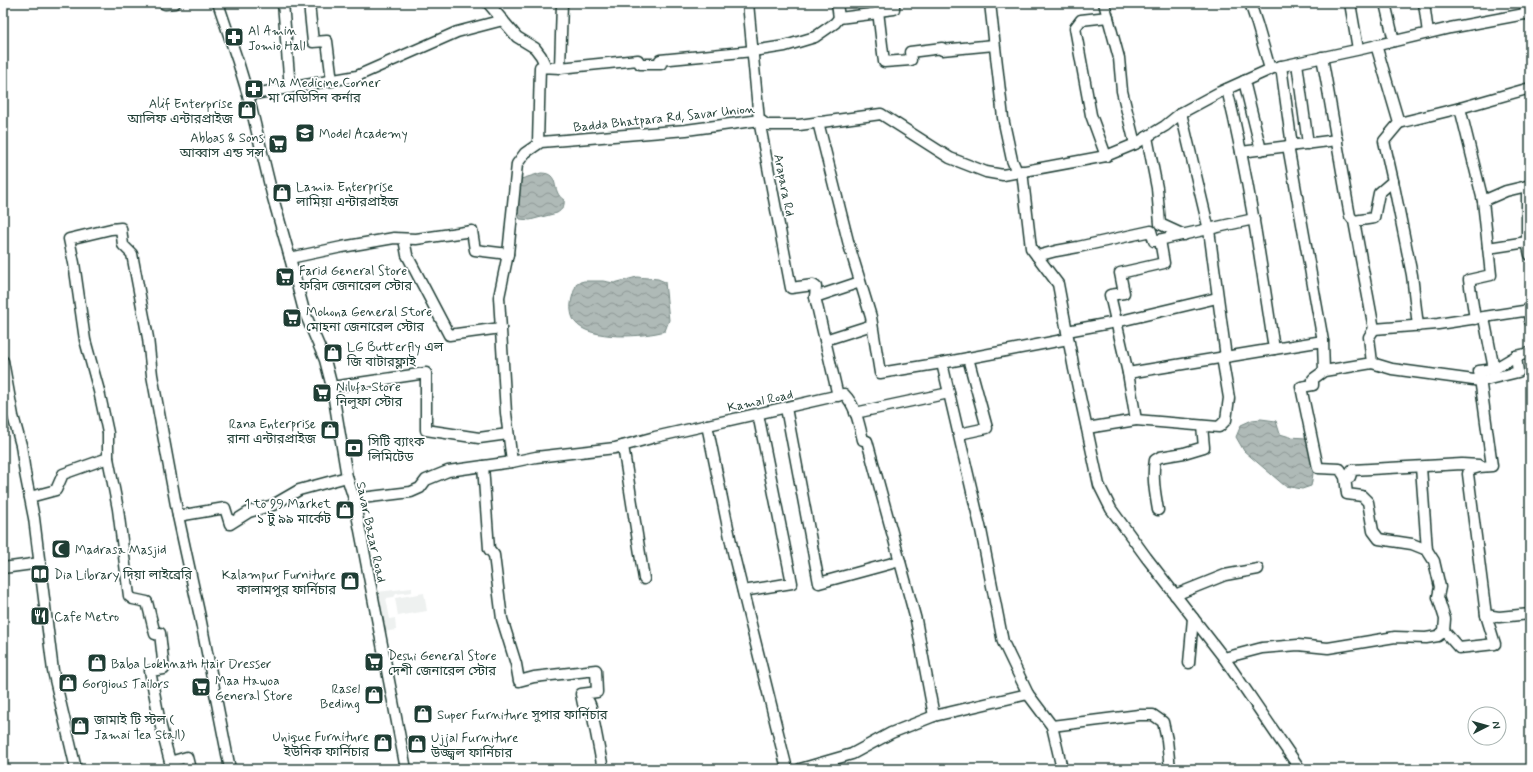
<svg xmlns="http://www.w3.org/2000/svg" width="1533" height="772" viewBox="0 0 1533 772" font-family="Mynerve,'Noto Sans Bengali',sans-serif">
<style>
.built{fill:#eef1f0}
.water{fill:url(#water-waves);stroke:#758883}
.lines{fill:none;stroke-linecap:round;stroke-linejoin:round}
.minor-casing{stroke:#1f3d34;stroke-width:13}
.minor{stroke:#fff;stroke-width:10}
.labels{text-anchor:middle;stroke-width:3.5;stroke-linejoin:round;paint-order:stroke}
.poi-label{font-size:13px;fill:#1f3d34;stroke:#fff;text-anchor:start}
.street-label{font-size:13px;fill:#1f3d34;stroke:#fff}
</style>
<defs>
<pattern id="water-waves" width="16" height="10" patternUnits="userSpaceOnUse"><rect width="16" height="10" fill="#afbab7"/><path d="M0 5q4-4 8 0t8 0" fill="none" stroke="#8e9896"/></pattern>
</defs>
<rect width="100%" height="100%" fill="#fff"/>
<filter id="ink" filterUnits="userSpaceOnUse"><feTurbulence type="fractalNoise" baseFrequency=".025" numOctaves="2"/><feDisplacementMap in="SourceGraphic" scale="8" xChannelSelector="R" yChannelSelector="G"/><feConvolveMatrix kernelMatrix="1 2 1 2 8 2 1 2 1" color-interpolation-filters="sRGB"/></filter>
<g filter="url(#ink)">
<g class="built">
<polygon points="412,588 412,592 396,594 394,597 386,598 390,619 395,618 396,630 383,632 377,592"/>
<polygon points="424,593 427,611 398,616 395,598"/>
</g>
<g class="water">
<path d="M 541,173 C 561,173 550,191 564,200 C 565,206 562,210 557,213 L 530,220 L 520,219 C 514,208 517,190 521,179 Z"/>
<path d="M 637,277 L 658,279 L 665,282 L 669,320 L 665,331 C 645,337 589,341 575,322 C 567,310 572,295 577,283 L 584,281 L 603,281 L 614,283 Z"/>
<path d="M 1261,419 L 1276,421 L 1280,434 L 1290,437 L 1306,438 C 1314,454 1315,468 1311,486 L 1302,489 L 1285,486 L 1244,451 L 1236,437 L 1241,425 L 1252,420 Z"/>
</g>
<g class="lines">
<defs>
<g id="minor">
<polyline points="163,3 165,4 175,3"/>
<polyline points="218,3 238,62 248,95 273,198 290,258 304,311 325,360 332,387 347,477 354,499 406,769"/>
<polyline points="283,3 290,88"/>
<polyline points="309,3 313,42 327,41 332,81"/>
<polyline points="488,3 517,37 535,48 541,56 546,67"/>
<polyline points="748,3 759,120 791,288 813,285 816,287 815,297"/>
<polyline points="837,3 839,18 879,13"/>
<polyline points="894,3 894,9 878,11 884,62 911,60 910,52 942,48 942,50 994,45"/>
<polyline points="990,3 1003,118 1012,160 1017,172"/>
<polyline points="1104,3 1119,58 1122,91 1135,144"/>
<polyline points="1250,3 1257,24 1270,69"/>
<polyline points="1350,3 1358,49"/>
<polyline points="1385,3 1394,41"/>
<polyline points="1424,3 1428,33"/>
<polyline points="1525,3 1526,14"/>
<polyline points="1376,45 1399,123 1384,141 1393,181 1379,193 1374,218 1354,221 1374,329 1438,324 1530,310"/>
<path d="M 1322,57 C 1332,110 1340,163 1350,216 L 1354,221"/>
<polyline points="1297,63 1308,144"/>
<polyline points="1281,66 1292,146"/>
<polyline points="560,68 562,3"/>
<polyline points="1244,81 1261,150"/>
<polyline points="248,95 357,76 457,32 503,20"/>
<polyline points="1460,108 1483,201 1506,191 1527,186"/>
<polyline points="1181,113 1209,230 1226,357"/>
<polyline points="818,122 849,245 871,317 880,373 942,363 981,530 1003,642 1028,694"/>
<polyline points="1399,123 1460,108 1530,88"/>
<polyline points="1147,137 1157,188 1160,224 1184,235"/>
<polyline points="538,143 540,67 560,68 638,60 640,64 661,64 660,60 753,51 785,46 815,37 835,23 839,18"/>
<polyline points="1241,152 1337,140"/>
<polyline points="1106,156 1091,115 1075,28 1081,20 1108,17"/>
<polyline points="1022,171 1031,248 1058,284 1074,369 1099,485 1111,509 1146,557 1224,658 1300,769"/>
<polyline points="1393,181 1412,275 1418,326"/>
<polyline points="1530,185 1527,186 1527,242 1530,255"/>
<polyline points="404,239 407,255 449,335 501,328"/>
<polyline points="1488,248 1527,242"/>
<polyline points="1037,256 1056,251 1078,247 1151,231 1154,241 1254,219"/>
<polyline points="290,258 342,247 394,238 416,239 472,231 475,250 508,254"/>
<polyline points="1528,311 1530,321"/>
<polyline points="1484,318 1494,369 1516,356 1530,353"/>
<polyline points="1475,319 1469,280 1491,275 1483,201"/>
<polyline points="1067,331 1116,322 1217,298"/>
<polyline points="825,340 872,325"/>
<polyline points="1323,341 1324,371"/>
<polyline points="1274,349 1323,341 1288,146"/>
<polyline points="3,361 13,416 21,445 25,473 34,518 53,671 76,769"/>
<polyline points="942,363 1068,339"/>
<polyline points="1372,363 1392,369 1481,381 1518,372 1516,356"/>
<polyline points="1494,369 1479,371 1492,466 1479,467 1469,470 1468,474 1486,615 1499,617 1530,614"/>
<polyline points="1128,373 1110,295 1124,293 1120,273 1164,263 1160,240"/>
<polyline points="332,387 426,373 426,430 479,438 508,434"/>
<polyline points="838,396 815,297 860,282"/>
<polyline points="786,408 819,583 900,561"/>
<polyline points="855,413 949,393"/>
<polyline points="1136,420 1219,427 1226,420 1229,398 1222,357"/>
<polyline points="707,425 733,552 787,769"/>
<path d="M 1087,428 L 1136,420 L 1128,373 L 1274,349 C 1261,262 1248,175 1227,89"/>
<polyline points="959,434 987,428 968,358"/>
<polyline points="623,446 644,579"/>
<polyline points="108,458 118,509 129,596 133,599 147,602 155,634 160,633 164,669 150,671 160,723 170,762 187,757 190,769"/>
<polyline points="512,462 506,413 499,297 508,254 517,164 525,153 541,142 686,130 760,120 767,125 799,125 881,114 950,158 986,172 1003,175 1106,156 1135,144 1165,126 1181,113 1220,92 1273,68 1361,49 1450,28 1530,13"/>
<polyline points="483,466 489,549 494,555 502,619 516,664 519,681 534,677 596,670 597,692 581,694 583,704 589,702 591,707 603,769"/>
<polyline points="1421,467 1427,550"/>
<polyline points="1345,477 1350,477 1352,470 1462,464 1479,465"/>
<polyline points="30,497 56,490 63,474 108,458 108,433 99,391 85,340 74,263 69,239 111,229 121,228 123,245 132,254 148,338 152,375 178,516 200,617 230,769"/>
<path d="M 354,499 L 411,492 L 420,488 L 426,480 L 448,471 L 512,462 L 536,457 L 615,448 L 655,437 L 844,394 C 856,406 859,424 863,440 L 867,441 L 916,620 L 934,716"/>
<path d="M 1158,510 C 1155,493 1152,476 1155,460 L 1160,457 L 1184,453 L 1204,447 L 1202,426"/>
<polyline points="178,516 225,508 230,524 249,512 273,505 299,490 347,477"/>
<polyline points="3,568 40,563"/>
<polyline points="743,591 792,583 758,414"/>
<polyline points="1175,595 1225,575 1258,569"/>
<polyline points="1444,631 1459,648 1495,644 1486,615"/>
<polyline points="1224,658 1262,648 1298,645 1328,648 1395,637 1426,638 1438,636 1444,631 1445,619 1438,597 1440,587 1434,561 1427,550 1412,544 1379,539 1373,531 1368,502 1362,496 1347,494 1345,477 1340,469 1318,468 1301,387 1313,385 1313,379 1324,371 1372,363 1369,337 1374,329"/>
<polyline points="1189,663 1193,618"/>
<polyline points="1052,726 1062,769"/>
<polyline points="800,769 852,754 891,733 934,716 1028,694 1052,726 1139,715 1153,715 1163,722 1167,740 1170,769"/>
</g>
</defs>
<use href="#minor" class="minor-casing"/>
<use href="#minor" class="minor"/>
</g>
</g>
<defs>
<symbol id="pharmacy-square" viewBox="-11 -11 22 22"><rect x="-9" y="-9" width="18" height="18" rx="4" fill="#1f3d34" stroke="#fff"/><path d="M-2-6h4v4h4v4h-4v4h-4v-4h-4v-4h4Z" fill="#fff"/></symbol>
<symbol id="shop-square" viewBox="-11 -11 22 22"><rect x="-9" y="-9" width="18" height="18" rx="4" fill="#1f3d34" stroke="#fff"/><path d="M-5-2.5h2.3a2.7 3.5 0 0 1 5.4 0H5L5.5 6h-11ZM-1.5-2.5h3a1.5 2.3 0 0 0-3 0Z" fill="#fff"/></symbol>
<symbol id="school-square" viewBox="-11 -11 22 22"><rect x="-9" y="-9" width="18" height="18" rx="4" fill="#1f3d34" stroke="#fff"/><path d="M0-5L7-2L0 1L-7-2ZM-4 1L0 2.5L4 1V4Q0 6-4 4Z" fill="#fff"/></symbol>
<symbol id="supermarket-square" viewBox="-11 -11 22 22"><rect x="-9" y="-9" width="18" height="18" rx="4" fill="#1f3d34" stroke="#fff"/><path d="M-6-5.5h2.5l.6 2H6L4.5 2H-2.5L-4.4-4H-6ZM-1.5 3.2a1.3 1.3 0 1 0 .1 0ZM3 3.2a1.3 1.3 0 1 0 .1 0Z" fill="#fff"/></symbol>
<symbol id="bank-square" viewBox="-11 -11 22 22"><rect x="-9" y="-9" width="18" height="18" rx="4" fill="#1f3d34" stroke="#fff"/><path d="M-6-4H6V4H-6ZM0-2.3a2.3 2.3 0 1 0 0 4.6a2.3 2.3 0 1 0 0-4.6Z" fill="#fff"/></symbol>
<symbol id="mosque-square" viewBox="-11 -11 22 22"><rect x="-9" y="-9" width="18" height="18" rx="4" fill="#1f3d34" stroke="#fff"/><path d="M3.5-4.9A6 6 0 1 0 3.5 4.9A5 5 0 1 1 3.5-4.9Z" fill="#fff"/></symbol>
<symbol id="library-square" viewBox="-11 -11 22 22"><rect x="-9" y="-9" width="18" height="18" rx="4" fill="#1f3d34" stroke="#fff"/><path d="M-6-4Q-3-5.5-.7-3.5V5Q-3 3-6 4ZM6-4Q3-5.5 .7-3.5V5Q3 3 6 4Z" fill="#fff"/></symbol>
<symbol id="restaurant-square" viewBox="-11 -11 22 22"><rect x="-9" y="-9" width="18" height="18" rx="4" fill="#1f3d34" stroke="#fff"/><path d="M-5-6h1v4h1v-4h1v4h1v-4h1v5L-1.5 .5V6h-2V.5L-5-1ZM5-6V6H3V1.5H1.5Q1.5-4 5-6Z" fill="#fff"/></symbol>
</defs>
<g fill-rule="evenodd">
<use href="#pharmacy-square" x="223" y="26" width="22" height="22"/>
<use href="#pharmacy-square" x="243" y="78" width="22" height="22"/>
<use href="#shop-square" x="236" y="99" width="22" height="22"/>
<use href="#school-square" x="294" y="122" width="22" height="22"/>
<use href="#supermarket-square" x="267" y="133" width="22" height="22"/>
<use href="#shop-square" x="271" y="182" width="22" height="22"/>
<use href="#supermarket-square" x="274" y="266" width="22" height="22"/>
<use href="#supermarket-square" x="281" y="307" width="22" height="22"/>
<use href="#shop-square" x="322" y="342" width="22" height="22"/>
<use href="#supermarket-square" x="311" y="382" width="22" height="22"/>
<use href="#shop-square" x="319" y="419" width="22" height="22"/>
<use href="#bank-square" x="343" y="437" width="22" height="22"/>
<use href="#shop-square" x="334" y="499" width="22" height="22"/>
<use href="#mosque-square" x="50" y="538" width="22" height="22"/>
<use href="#library-square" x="29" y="563" width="22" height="22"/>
<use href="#shop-square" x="339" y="570" width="22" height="22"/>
<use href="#restaurant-square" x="29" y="605" width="22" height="22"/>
<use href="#supermarket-square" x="363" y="651" width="22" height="22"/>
<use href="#shop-square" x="86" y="652" width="22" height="22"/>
<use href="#shop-square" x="57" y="672" width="22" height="22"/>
<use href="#supermarket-square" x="190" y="676" width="22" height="22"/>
<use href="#shop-square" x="363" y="684" width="22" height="22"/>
<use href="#shop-square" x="412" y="703" width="22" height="22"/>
<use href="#shop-square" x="69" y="715" width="22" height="22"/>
<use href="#shop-square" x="372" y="732" width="22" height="22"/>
<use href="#shop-square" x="406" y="733" width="22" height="22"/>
</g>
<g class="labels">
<g class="poi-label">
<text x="248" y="35">Al Amin<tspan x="248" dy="15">Jomio Hall</tspan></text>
<text x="268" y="87">Ma Medicine Corner<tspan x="268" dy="15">মা মেডিসিন কর্নার</tspan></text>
<text x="233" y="108" text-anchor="end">Alif Enterprise<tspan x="233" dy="15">আলিফ এন্টারপ্রাইজ</tspan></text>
<text x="319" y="138">Model Academy</text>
<text x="264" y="142" text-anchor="end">Abbas &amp; Sons<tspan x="264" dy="15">আব্বাস এন্ড সন্স</tspan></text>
<text x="296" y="191">Lamia Enterprise<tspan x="296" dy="15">লামিয়া এন্টারপ্রাইজ</tspan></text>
<text x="299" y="275">Farid General Store<tspan x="299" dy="15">ফরিদ জেনারেল স্টোর</tspan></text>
<text x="306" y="316">Mohona General Store<tspan x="306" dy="15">মোহনা জেনারেল স্টোর</tspan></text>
<text x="347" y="351">LG Butterfly এল<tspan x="347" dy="15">জি বাটারফ্লাই</tspan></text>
<text x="336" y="391">Nilufa Store<tspan x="336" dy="15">নিলুফা স্টোর</tspan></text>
<text x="316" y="428" text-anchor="end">Rana Enterprise<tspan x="316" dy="15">রানা এন্টারপ্রাইজ</tspan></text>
<text x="368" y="446">সিটি ব্যাংক<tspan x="368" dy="15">লিমিটেড</tspan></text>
<text x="331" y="508" text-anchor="end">1 to 99 Market<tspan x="331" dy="15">১ টু ৯৯ মার্কেট</tspan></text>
<text x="75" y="554">Madrasa Masjid</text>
<text x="54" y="579">Dia Library দিয়া লাইব্রেরি</text>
<text x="336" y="579" text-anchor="end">Kalampur Furniture<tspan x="336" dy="15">কালামপুর ফার্নিচার</tspan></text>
<text x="54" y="621">Cafe Metro</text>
<text x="388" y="660">Deshi General Store<tspan x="388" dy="15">দেশী জেনারেল স্টোর</tspan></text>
<text x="111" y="668">Baba Lokhnath Hair Dresser</text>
<text x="215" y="685">Maa Hawoa<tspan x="215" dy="15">General Store</tspan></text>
<text x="82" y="688">Gorgious Tailors</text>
<text x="360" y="693" text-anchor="end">Rasel<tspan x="360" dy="15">Beding</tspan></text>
<text x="437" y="719">Super Furniture সুপার ফার্নিচার</text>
<text x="94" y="724">জামাই টি স্টল (<tspan x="94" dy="15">Jamai Tea Stall)</tspan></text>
<text x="369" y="741" text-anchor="end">Unique Furniture<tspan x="369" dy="15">ইউনিক ফার্নিচার</tspan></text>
<text x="431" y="742">Ujjal Furniture<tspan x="431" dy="15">উজ্জ্বল ফার্নিচার</tspan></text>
</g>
<g class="street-label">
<text transform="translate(664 117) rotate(-6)" y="5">Badda Bhatpara Rd, Savar Union</text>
<text transform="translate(785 185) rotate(79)" y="5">Arapara Rd</text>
<text transform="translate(760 400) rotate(-12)" y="5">Kamal Road</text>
<text transform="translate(372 532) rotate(78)" y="5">Savar Bazar Road</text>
</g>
</g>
<rect width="1533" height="772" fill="none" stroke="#fff" stroke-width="16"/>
<rect x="8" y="8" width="1517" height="756" fill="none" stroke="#1f3d34" stroke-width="1.5" filter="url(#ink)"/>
<g transform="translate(1487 726) rotate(84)"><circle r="19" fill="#ffffff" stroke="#a5b1ae"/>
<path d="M0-3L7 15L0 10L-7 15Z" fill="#1f3d34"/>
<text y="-6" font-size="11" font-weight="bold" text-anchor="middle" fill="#1f3d34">N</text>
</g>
</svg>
